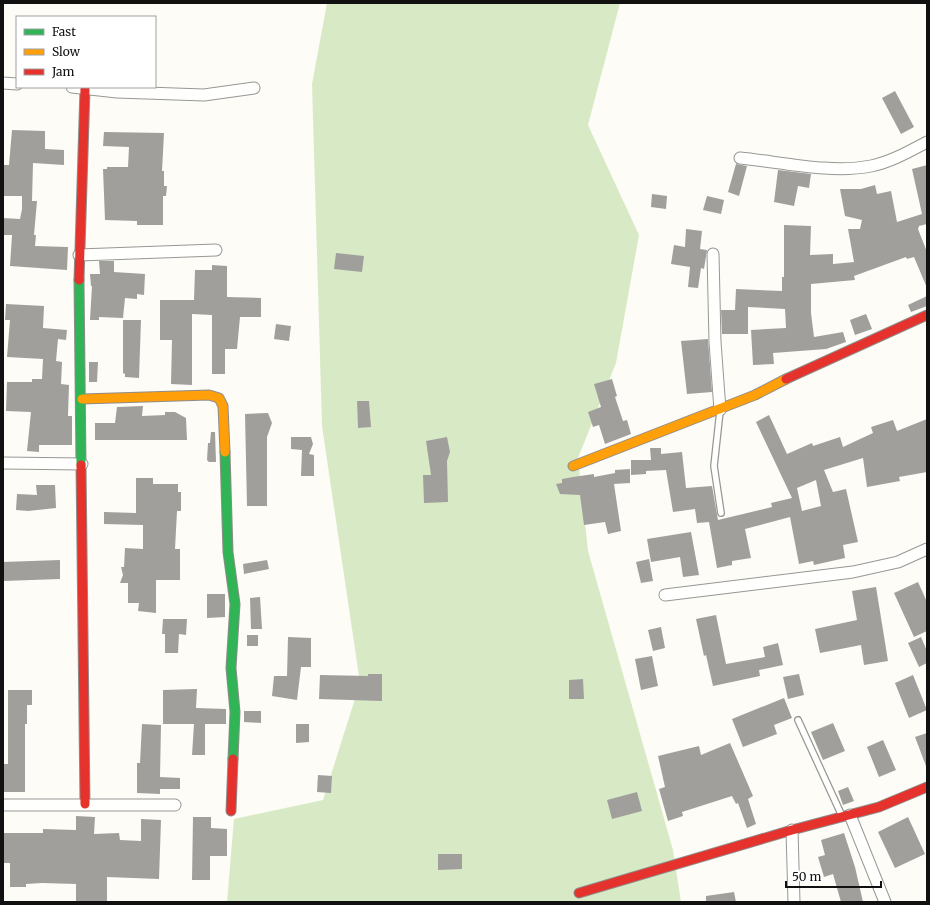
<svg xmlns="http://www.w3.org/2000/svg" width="930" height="905" viewBox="0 0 930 905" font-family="Merriweather,serif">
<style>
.forest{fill:#d8eac5}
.building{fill:#a19f9c;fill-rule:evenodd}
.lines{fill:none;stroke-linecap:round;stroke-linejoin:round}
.lane-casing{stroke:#979795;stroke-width:8}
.street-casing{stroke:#979795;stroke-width:13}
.fast-casing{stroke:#8e8d8b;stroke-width:11}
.slow-casing{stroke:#8e8d8b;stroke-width:11}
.jam-casing{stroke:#8e8d8b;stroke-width:11}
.lane{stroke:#fffffe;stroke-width:5.5}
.street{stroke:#fffffe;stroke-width:11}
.fast{stroke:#30b455;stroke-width:9}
.slow{stroke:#ff9f0a;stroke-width:9}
.jam{stroke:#e5322d;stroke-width:9}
</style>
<rect width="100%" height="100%" fill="#fdfcf7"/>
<polygon class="forest" points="327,3 620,3 588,125 639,235 616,363 578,458 588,551 673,850 681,902 227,902 234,819 323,800 360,683 322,426 312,84"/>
<g class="building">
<polygon points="895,91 914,127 901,134 882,98"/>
<polygon points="12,130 45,131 45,149 64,150 64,165 33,163 32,201 37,201 34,235 36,235 35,246 68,247 67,270 10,266 12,235 3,235 3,218 20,219 22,209 22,196 3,196 3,165 9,165"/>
<polygon points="104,132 164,133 162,171 164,171 164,186 167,186 166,196 163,196 163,225 137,225 137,221 105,220 103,169 107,169 107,167 128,167 129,147 103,146"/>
<polygon points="736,164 747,166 739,196 728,192"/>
<polygon points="927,165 927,224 919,226 918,229 927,252 927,288 914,257 907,259 906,257 854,276 855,280 811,284 811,313 814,337 843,332 846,342 826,349 773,353 774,364 753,365 751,330 786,328 785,309 748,307 748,334 722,334 721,310 735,310 736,289 782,291 782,277 784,277 784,225 811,226 810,255 833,254 833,264 854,262 848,229 860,229 862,220 845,216 840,189 861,189 875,185 877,194 891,191 897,222 922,214 912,169"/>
<polygon points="778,170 811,174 809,188 798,186 794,206 774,202"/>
<polygon points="652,194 667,196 666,209 651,207"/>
<polygon points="707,196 724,200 721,214 703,210"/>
<polygon points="686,229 702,231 700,249 707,250 704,269 701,268 698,288 688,287 690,267 671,264 674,245 685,247"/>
<polygon points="336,253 364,256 362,272 334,269"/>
<polygon points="99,261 114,261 114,272 145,274 144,295 137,294 137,299 125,298 123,318 99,317 99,320 90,320 92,286 91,286 90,274 100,274"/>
<polygon points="212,265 227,266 227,297 261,298 261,317 240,317 237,349 225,349 225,374 212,374 212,315 192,314 192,385 171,384 172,340 160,340 160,300 194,300 195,270 212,270"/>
<polygon points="927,296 927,306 911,312 908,305"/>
<polygon points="6,304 44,306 43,328 67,330 66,340 58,339 56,361 62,362 61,384 69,385 68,416 72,416 72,445 39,445 39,452 27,451 31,412 6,411 7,382 32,382 32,379 42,379 43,359 7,357 10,320 5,320"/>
<polygon points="866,314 872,329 855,335 850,320"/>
<polygon points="123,320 141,320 139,378 125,377 125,374 123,373"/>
<polygon points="276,324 291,326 289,341 274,339"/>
<polygon points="708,339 712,392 687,394 681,341"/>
<polygon points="89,362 98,362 97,382 89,382"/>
<polygon points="612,379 617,396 615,397 623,421 627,420 631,434 605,444 599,425 593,427 588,412 601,407 594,384"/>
<polygon points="357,401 369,401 371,427 358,428"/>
<polygon points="143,406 142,416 165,415 165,412 175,412 186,418 187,440 95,440 95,423 115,423 117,407"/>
<polygon points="268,413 272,423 267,437 267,506 247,506 245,414"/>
<path d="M 769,415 L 787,454 L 812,443 L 813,446 L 840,437 L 843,447 L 873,433 L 871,427 L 893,420 L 897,431 L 927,419 L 927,472 L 899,477 L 900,481 L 867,487 L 863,458 L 824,470 L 833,492 L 846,489 L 858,542 L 843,545 L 845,558 L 814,565 L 813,561 L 799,564 L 790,517 L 745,529 L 751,558 L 732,561 L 732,565 L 717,568 L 709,522 L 697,523 L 695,509 L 673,512 L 666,470 L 646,471 L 646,474 L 631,475 L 631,460 L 651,460 L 650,448 L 661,448 L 661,454 L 682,452 L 686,488 L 712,486 L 718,520 L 772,507 L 771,503 L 792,498 L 756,422 ZM 816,480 L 821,506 L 802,511 L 797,488 Z"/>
<polygon points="211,432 215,432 216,462 209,462 207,460 208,443 210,443"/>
<polygon points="291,437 311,437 313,444 309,454 314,455 314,476 301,476 302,450 291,449"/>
<polygon points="447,437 450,452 447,461 448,502 424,503 423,475 431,475 426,441"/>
<polygon points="630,469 630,483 614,484 621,531 608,534 605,522 584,525 580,495 560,494 556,484 562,483 562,479 573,477 594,474 594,477 615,473 615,470"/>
<polygon points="136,478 153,478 153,484 178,484 178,492 181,492 181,511 177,511 175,549 180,549 180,580 156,580 156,613 138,611 139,603 128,603 128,583 120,583 123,575 121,567 124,567 125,548 143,549 143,525 104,524 104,512 136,513"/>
<polygon points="36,485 55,485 56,508 28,511 16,510 17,494 37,495"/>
<polygon points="691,532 699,575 683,577 680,557 651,562 647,539"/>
<polygon points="649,559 653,581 641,583 636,562"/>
<polygon points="60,560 60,579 3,581 3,562"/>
<polygon points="267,560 269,569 244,574 243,564"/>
<polygon points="918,582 927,602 927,631 914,637 894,593"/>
<polygon points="876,587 888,661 864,665 861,645 820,653 815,629 857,620 852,591"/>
<polygon points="207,594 225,594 225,617 207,618"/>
<polygon points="260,597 262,629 251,629 250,598"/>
<polygon points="716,615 726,664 765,657 763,647 778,643 783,665 759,670 760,676 713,686 706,655 704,656 696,619"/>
<polygon points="163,619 187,619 186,635 179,634 178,653 165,653 165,634 162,634"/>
<polygon points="661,627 665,648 653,651 648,630"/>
<rect x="247" y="635" width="11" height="11"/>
<polygon points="288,637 311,638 311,667 301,667 297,700 272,696 274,676 287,676"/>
<polygon points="921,637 927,651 927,663 919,667 908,643"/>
<polygon points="652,656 658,686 641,690 635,659"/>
<polygon points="368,674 382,674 382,701 319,699 320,675 368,676"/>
<polygon points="799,674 804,695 788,699 783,677"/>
<polygon points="913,675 927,710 909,718 895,683"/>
<polygon points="583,679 584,699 569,699 569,680"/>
<polygon points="197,689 196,708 226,709 226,724 205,724 205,755 192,755 194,724 163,724 163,690"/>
<polygon points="8,690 32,690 32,705 27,705 27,724 25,724 25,792 3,792 3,764 8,764"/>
<polygon points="784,698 792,718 774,725 777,734 743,747 732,719"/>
<polygon points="244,711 261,711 261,723 244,722"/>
<polygon points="833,723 845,751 823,760 811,732"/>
<polygon points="142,724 161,725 160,777 180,778 180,789 160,789 160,794 137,793 137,763 140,763"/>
<polygon points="296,724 309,724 309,742 296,743"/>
<polygon points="927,733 927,766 926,766 915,737"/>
<polygon points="883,740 896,770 879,777 867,747"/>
<polygon points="730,743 753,796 748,799 756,824 747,828 738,803 736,804 732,796 682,812 683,816 668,821 659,789 665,787 658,756 699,746 701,755"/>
<polygon points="318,775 332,776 331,793 317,792"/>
<polygon points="848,787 854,801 843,805 838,791"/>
<polygon points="637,792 642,811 612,819 607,800"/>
<polygon points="76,816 95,817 94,834 119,833 120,840 141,841 141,819 161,820 159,879 107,877 107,902 76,902 76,884 42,883 26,884 26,887 10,887 10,863 3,863 3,833 43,833 43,829 76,830"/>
<polygon points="193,817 211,817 211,828 227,829 227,856 210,856 210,880 192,880"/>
<polygon points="908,817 925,854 895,868 878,832"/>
<polygon points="844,833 855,867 863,902 841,902 833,874 824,877 818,857 825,855 821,840"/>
<polygon points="438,854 462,854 462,869 438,870"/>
<polygon points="734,892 736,902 706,902 706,896"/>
</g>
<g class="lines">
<defs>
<g id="lane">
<polyline points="720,411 714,466 721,513"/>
<polyline points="798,720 842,816"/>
</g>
<g id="street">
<polyline points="3,83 17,84"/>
<polyline points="72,87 117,92 204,95 254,88"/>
<path d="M 740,158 C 781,162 831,174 871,166 C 891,162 910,151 927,142"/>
<polyline points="713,254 715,342 720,410"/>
<polyline points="79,255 216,250"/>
<polyline points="3,463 82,464"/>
<polyline points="665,595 853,572 898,562 927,549"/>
<polyline points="3,805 175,805"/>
<polyline points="850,815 885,902"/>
<polyline points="792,830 794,902"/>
</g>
<g id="fast">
<polyline points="79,280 81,465"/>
<polyline points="225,452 228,552 235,604 231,668 235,712 233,759"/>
</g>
<g id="slow">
<polyline points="82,399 209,395 219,398 223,406 225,452"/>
<polyline points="573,466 755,395 786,379"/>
</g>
<g id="jam">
<polyline points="79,280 85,89"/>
<polyline points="786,379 927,315"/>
<polyline points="81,465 85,804"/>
<polyline points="231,811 233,759"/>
<polyline points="579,893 792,830 879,807 927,787"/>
</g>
</defs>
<use href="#lane" class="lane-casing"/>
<use href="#street" class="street-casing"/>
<use href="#fast" class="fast-casing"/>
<use href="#slow" class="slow-casing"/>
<use href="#jam" class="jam-casing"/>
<use href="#lane" class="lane"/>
<use href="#street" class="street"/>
<use href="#fast" class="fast"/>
<use href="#slow" class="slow"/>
<use href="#jam" class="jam"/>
</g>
<rect width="930" height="905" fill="none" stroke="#111111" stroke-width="8"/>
<rect x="16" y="16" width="140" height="72" fill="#ffffff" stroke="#a0a0a0"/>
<rect x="24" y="29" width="20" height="6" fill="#30b455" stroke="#a0a0a0"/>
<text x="52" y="36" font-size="12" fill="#111111">Fast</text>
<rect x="24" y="49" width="20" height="6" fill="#ff9f0a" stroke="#a0a0a0"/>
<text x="52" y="56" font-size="12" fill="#111111">Slow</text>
<rect x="24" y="69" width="20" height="6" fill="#e5322d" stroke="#a0a0a0"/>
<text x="52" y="76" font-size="12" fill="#111111">Jam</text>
<path d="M786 881v6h95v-6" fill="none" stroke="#111111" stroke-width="2"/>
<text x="792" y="881" font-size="12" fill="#111111" stroke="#ffffff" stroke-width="3" paint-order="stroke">50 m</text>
</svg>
